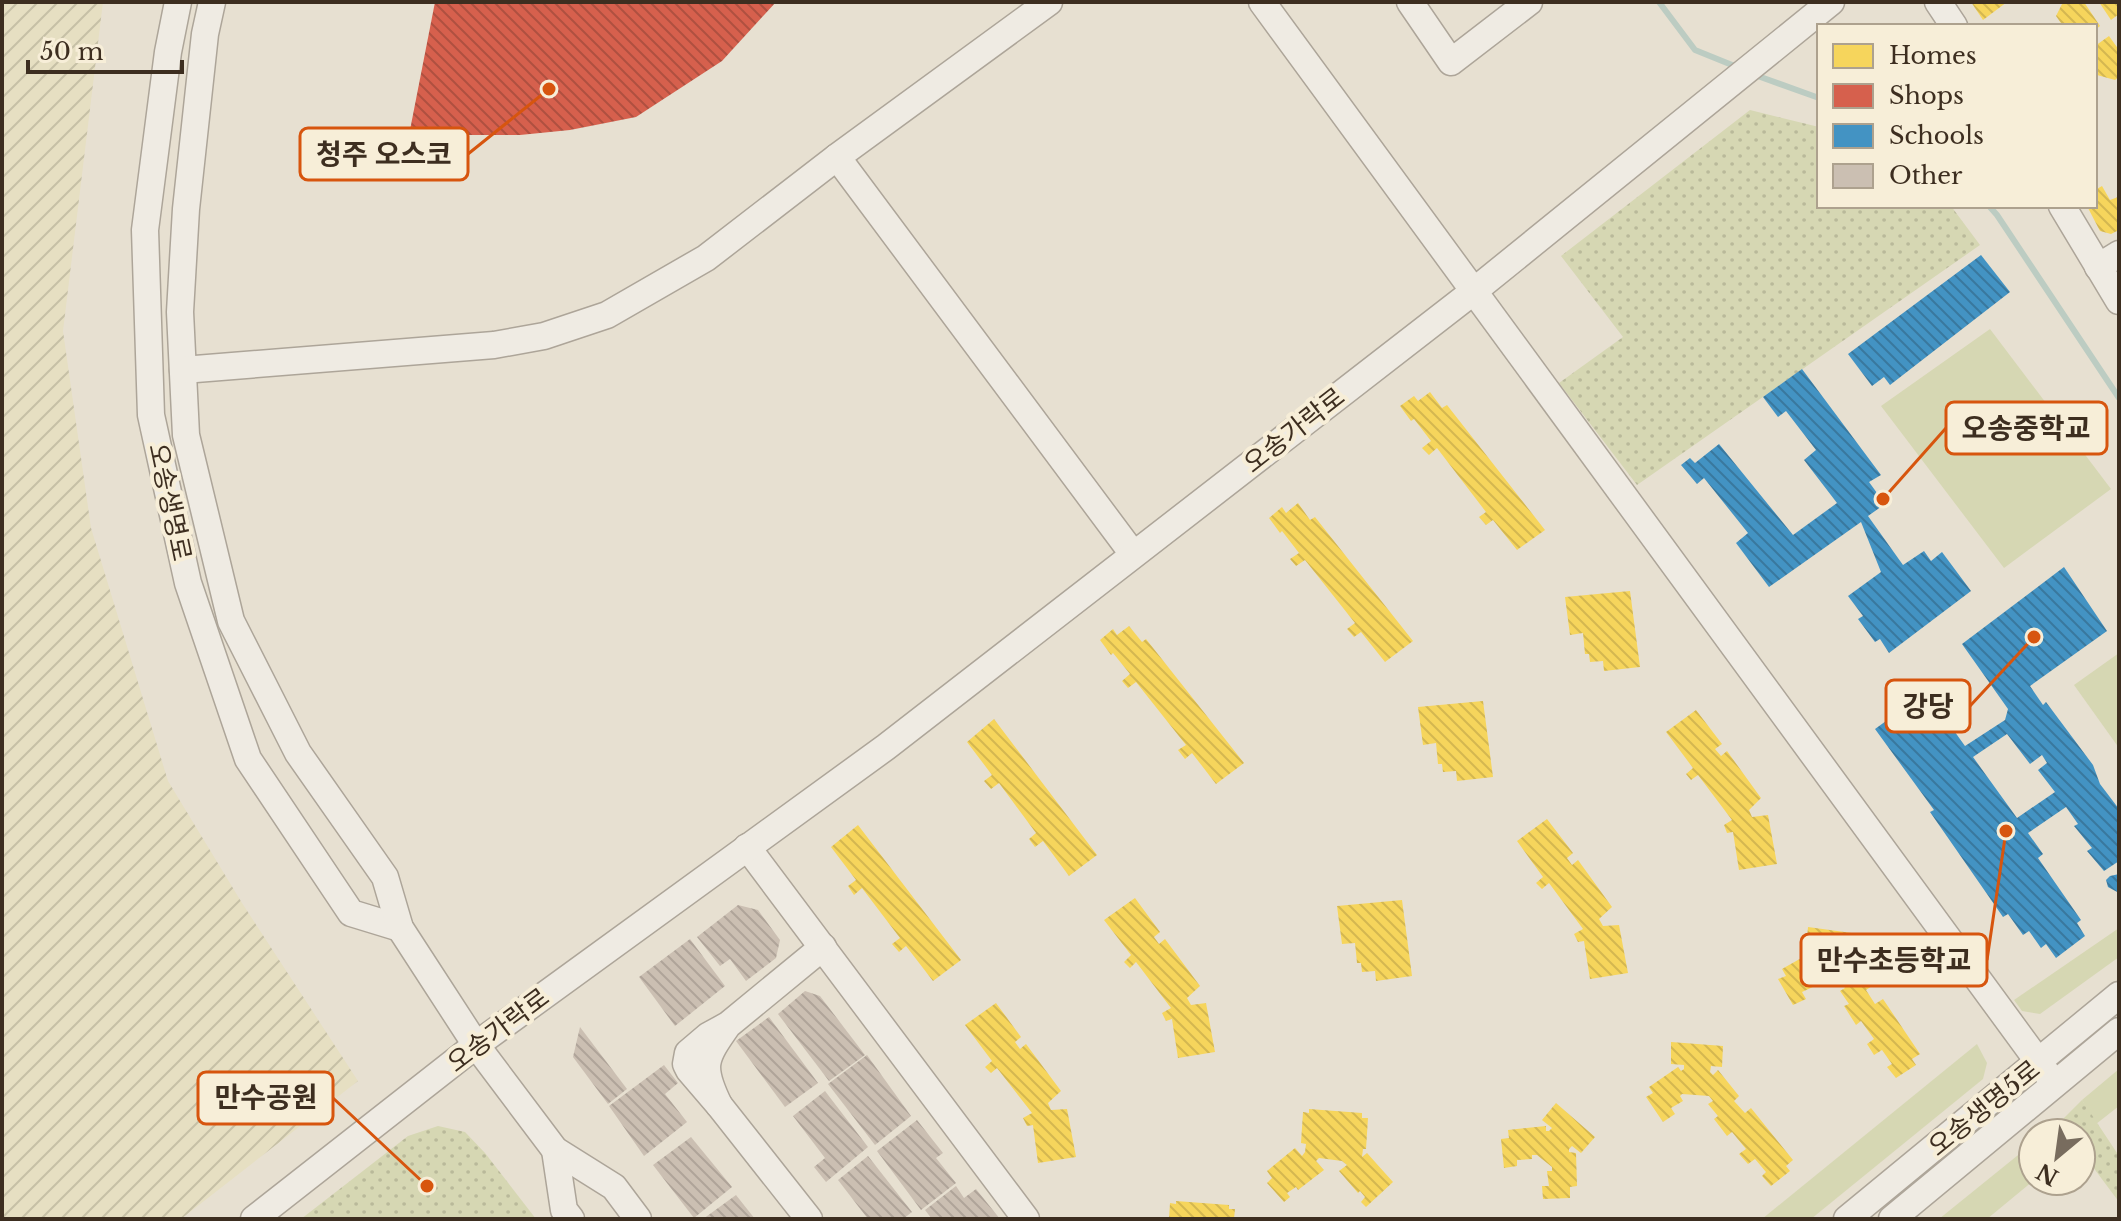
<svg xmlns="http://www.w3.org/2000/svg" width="2121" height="1221" viewBox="0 0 2121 1221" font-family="'Libre Baskerville','Noto Sans KR',serif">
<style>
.farmland{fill:url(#farmland-furrows)}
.grass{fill:#d6d7b3}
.park{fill:url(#park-dots)}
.homes{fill:url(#homes-back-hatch)}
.shops{fill:url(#shops-back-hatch)}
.schools{fill:url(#schools-back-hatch);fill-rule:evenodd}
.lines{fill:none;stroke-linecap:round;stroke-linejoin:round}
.stream{stroke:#bcccc2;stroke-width:6}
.building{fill:url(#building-back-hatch)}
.minor-casing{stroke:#ada599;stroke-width:29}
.minor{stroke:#efebe3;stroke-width:26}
.labels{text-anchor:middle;stroke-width:8;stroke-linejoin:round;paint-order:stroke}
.street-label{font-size:26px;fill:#3d2e20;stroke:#f7eed8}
.leader{fill:none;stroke:#d7550e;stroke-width:3}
.callout-dot{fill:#d7550e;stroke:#f7eed8;stroke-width:3}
.callout{fill:#f7eed8;stroke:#d7550e;stroke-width:3}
.callout-label{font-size:28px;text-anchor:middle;font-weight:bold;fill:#3d2e20}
</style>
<defs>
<pattern id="farmland-furrows" width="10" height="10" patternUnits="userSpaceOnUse" patternTransform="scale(2)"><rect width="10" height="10" fill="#e6dfc2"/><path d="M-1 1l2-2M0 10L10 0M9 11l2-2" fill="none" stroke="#c6c0a6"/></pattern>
<pattern id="park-dots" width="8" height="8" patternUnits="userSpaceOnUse" patternTransform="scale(2)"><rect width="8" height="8" fill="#d6d7b3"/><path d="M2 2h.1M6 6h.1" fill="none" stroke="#b9b99a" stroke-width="1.8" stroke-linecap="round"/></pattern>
<pattern id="homes-back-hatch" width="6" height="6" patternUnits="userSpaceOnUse" patternTransform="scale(2)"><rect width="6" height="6" fill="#f6d55c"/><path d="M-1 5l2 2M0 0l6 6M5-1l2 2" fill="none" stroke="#d4b750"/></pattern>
<pattern id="shops-back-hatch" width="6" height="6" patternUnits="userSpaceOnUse" patternTransform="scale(2)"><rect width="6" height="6" fill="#d6604d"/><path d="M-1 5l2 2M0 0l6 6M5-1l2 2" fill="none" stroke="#af5040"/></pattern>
<pattern id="schools-back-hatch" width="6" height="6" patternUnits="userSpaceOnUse" patternTransform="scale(2)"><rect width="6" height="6" fill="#4393c3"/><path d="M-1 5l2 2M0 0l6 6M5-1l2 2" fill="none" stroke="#39789e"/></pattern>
<pattern id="building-back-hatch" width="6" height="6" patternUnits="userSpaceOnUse" patternTransform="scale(2)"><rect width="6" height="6" fill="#cbbfb2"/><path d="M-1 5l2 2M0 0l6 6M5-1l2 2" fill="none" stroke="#afa499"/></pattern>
</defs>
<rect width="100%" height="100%" fill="#e7e0d1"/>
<polygon class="farmland" points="2,2 103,2 63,331 91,528 168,781 242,903 358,1081 181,1219 2,1219"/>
<g class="grass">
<polygon points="1990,329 2111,489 2004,568 1881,406"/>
<polygon points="2119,653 2119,748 2074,685"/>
<polygon points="2119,928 2119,957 2040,1014 2022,1011 2014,1000"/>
<polygon points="1977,1044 1987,1063 1983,1079 1811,1219 1762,1219"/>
<polygon points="2119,1069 2119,1106 2096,1124 2082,1100"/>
<polygon points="2033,1143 2033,1181 1987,1219 1939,1219"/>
</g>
<g class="park">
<polygon points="1750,110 1819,127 1819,206 1951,206 1980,245 1637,485 1559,383 1623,337 1561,256"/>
<polygon points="2082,1100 2119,1156 2119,1202 2081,1151 2081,1133 2069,1133 2061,1121"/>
<polygon points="438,1126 465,1132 485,1153 536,1219 301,1219 408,1136"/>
</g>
<g class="homes">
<polygon points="1971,2 2007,2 1983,20"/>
<polygon points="2063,2 2084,2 2100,26 2095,30 2095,26 2063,26 2056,16"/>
<polygon points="2099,2 2119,2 2119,14 2111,20"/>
<polygon points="2109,36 2119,50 2119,77 2115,80 2097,75 2095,71 2095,46"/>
<polygon points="2102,186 2110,200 2118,197 2119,199 2119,230 2111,234 2100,231 2087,206 2095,206 2095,190"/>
<polygon points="1430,392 1442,408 1447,405 1545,530 1517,550 1493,520 1486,525 1479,517 1486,512 1437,448 1429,455 1422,448 1431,441 1414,419 1411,421 1400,406 1414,396 1418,401"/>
<polygon points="1298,503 1310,520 1315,517 1413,641 1385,662 1361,632 1354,637 1347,629 1355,623 1305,560 1296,566 1290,559 1299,553 1282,531 1280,533 1269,518 1282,507 1286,513"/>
<polygon points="1630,591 1640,667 1604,671 1603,661 1590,662 1589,654 1585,654 1583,633 1570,635 1565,597"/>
<polygon points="1129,626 1142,642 1146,639 1244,763 1216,784 1192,753 1185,759 1178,750 1186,745 1136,682 1128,688 1122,681 1130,674 1113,653 1111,655 1100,640 1113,629 1117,635"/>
<polygon points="1483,701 1493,777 1457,781 1456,771 1443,772 1442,764 1438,764 1436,743 1423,745 1418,707"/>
<polygon points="1696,710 1722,744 1715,749 1721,756 1727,751 1761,798 1749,810 1752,817 1768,815 1777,864 1739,870 1733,832 1727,833 1724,825 1732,820 1698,775 1691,780 1686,774 1693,768 1666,732"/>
<polygon points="994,719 1097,855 1069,876 1043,841 1035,847 1029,839 1036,833 999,783 991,789 984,781 992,775 967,742"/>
<polygon points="1547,819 1573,853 1567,858 1572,865 1578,860 1612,907 1599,919 1603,926 1619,925 1628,973 1590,979 1584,941 1578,942 1574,934 1583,929 1549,883 1542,889 1536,883 1543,877 1517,841"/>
<polygon points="858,825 961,960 933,981 906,946 899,952 892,944 900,938 862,888 854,895 848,886 856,880 831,847"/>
<polygon points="1135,898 1160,932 1154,937 1159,944 1165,939 1200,986 1187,998 1191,1005 1206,1003 1215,1052 1178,1058 1172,1019 1166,1021 1162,1013 1171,1008 1136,962 1130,968 1124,962 1131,955 1104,920"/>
<polygon points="1402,900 1412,976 1376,981 1375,971 1362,972 1361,963 1357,963 1355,943 1342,944 1337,906"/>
<polygon points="1808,927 1859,934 1857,956 1845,954 1845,960 1847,963 1852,958 1872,986 1866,990 1875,1004 1883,999 1920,1054 1912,1059 1916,1065 1896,1078 1887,1067 1892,1064 1882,1050 1874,1055 1867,1044 1874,1039 1861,1021 1856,1025 1844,1006 1849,1004 1840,991 1845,988 1842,984 1815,979 1812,981 1815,986 1802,992 1806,999 1793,1005 1778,979 1786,976 1782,969 1812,952 1815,956 1818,955 1819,950 1806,949"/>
<polygon points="996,1003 1021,1037 1015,1042 1020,1049 1026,1044 1061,1091 1048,1103 1051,1110 1067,1109 1076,1157 1038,1163 1033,1125 1027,1126 1023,1118 1032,1113 997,1068 991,1073 985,1067 992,1061 965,1025"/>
<polygon points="1671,1042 1723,1046 1722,1067 1711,1066 1710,1072 1713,1075 1718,1070 1739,1096 1734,1101 1745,1113 1751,1108 1793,1160 1786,1166 1790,1171 1771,1186 1762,1176 1766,1172 1755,1159 1748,1164 1739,1154 1746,1149 1732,1132 1727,1136 1714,1119 1718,1116 1708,1104 1713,1101 1709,1096 1682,1094 1680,1096 1683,1101 1671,1108 1675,1114 1663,1122 1646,1097 1653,1093 1649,1087 1678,1067 1681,1071 1684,1069 1684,1065 1671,1064"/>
<polygon points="1556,1103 1595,1137 1581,1153 1572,1146 1569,1149 1569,1152 1576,1153 1577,1186 1570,1187 1570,1198 1543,1199 1542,1186 1549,1186 1547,1171 1552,1171 1552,1167 1537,1155 1532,1155 1532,1159 1517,1160 1517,1166 1504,1168 1501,1139 1509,1138 1508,1130 1546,1126 1546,1131 1549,1131 1552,1128 1542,1120"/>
<polygon points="1309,1109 1362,1113 1362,1118 1368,1118 1366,1149 1363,1149 1362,1157 1367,1153 1393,1182 1366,1207 1361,1202 1365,1197 1360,1191 1358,1193 1339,1171 1347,1165 1342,1161 1319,1158 1316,1161 1324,1170 1298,1190 1296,1187 1287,1193 1290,1197 1284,1202 1267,1183 1272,1178 1267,1171 1295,1148 1302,1156 1305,1152 1306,1144 1301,1143 1303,1112 1309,1113"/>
<polygon points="1176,1201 1229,1205 1229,1209 1235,1209 1234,1219 1169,1219 1170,1203 1176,1204"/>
</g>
<polygon class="shops" points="435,2 776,2 722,61 636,117 570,130 520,135 466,135 410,130"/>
<g class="schools">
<polygon points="1981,255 2010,292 1890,385 1884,377 1872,386 1848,354"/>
<polygon points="1802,369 1881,475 1869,482 1885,504 1868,516 1903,565 1924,551 1931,561 1942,552 1971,591 1889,653 1880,639 1875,642 1858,619 1863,616 1848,596 1881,572 1861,522 1769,587 1736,543 1748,533 1704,478 1697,484 1681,465 1690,458 1695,463 1719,444 1793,535 1837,503 1804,460 1816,450 1786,411 1778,417 1763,397"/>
<path d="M 2064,567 L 2107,631 L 2030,686 L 2043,705 L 2046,702 L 2093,765 L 2100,784 L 2119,809 L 2119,861 L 2104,871 L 2087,851 L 2092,848 L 2074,826 L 2078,824 L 2066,807 L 2028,833 L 2043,854 L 2038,858 L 2081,920 L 2077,923 L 2085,936 L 2056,958 L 2046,944 L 2041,948 L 2029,931 L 2023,935 L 2008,914 L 2003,917 L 1930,812 L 1934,810 L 1875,729 L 1926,692 L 1965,746 L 2005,720 L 2008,709 L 1962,644 ZM 2007,734 L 2030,764 L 2042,755 L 2047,763 L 2038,770 L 2055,792 L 2017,818 L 1973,757 Z"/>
<polygon points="2119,874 2119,893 2108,887 2106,880 2110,876"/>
</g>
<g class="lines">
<g class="stream">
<polyline points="1659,2 1695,50 1737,67"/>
<polyline points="1755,75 1819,98"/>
<polyline points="1989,206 1997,215 2119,398"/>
</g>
</g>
<g class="building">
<polygon points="738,905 758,910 780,940 776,958 746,981 730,959 720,966 697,937"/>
<polygon points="690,939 725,986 675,1026 639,977"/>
<polygon points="805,991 820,996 865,1055 829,1081 778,1014"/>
<polygon points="769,1017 818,1083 785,1107 736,1041"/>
<polygon points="580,1027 627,1089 608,1104 573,1057"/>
<polygon points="867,1055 911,1116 875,1145 828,1084"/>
<polygon points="664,1065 678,1083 665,1094 687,1122 644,1156 609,1106"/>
<polygon points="825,1091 868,1147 826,1182 814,1167 825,1158 793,1116"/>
<polygon points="917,1120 943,1153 936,1158 956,1183 921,1210 877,1151"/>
<polygon points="691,1137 732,1187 694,1218 653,1165"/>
<polygon points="868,1156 912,1212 903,1219 868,1219 838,1180"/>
<polygon points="956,1186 964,1198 976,1189 1000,1219 932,1219 925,1210"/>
<polygon points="736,1195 755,1219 703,1219"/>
</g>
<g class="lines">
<defs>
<g id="minor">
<polyline points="178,2 168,52 145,230 151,415 188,583 248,759 351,913 400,928"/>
<polyline points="212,2 205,34 186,209 180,312 186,435 231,621 298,753 385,877 400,928 476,1045 555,1150 614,1187 638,1219"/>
<polyline points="1262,2 2054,1083"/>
<polyline points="1410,2 1451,62 1529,2"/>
<polyline points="1938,2 1954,26"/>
<polyline points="837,157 1133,554"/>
<polyline points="2062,206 2119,301"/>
<polyline points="2098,267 2119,254"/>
<polyline points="183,370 494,345 544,336 607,315 706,258 837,157 1049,2"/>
<polyline points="747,847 1026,1219"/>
<path d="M 728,1025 C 704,1059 700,1066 719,1105 L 689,1070 L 686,1064 L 688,1053 L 708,1036 L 728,1025 L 823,947"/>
<polyline points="719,1105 809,1219"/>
<polyline points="555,1150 564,1210 571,1219"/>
<polyline points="254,1219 476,1045 886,747 1474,291 1831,2"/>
<polyline points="1847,1219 2119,995"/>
<polyline points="1892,1219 2119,1031"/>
</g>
</defs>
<use href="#minor" class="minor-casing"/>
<use href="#minor" class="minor"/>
</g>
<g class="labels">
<g class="street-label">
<text transform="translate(1294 430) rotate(-38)" y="9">오송가락로</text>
<text transform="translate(170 502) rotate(78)" y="9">오송생명로</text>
<text transform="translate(498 1030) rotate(-37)" y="9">오송가락로</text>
<text transform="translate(1984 1108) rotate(-39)" y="9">오송생명5로</text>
</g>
</g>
<path class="leader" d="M549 89L468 154M1883 499L1946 428M2034 637L1970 706M2006 831L1987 960M427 1186L333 1098"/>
<g class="callout-dot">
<circle cx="549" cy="89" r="8"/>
<circle cx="1883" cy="499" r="8"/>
<circle cx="2034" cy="637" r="8"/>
<circle cx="2006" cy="831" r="8"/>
<circle cx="427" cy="1186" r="8"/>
</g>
<g class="callout">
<rect x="300" y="128" width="168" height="52" rx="8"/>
<rect x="1946" y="402" width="161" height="52" rx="8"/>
<rect x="1886" y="680" width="84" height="52" rx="8"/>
<rect x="1801" y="934" width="186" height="52" rx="8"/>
<rect x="198" y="1072" width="135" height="52" rx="8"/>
</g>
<g class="callout-label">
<text x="384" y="164">청주 오스코</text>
<text x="2026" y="438">오송중학교</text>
<text x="1928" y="716">강당</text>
<text x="1894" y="970">만수초등학교</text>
<text x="266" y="1107">만수공원</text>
</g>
<rect width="2121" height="1221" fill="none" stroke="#3d2e20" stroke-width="8"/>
<rect x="1817" y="24" width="280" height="184" fill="#f7eed8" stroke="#ada18e" stroke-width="2"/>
<rect x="1833" y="44" width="40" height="24" fill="#f6d55c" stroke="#ada18e" stroke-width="2"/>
<text x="1889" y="64" font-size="24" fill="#3d2e20">Homes</text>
<rect x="1833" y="84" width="40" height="24" fill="#d6604d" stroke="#ada18e" stroke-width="2"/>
<text x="1889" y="104" font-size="24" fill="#3d2e20">Shops</text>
<rect x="1833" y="124" width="40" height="24" fill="#4393c3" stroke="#ada18e" stroke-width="2"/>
<text x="1889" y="144" font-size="24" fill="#3d2e20">Schools</text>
<rect x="1833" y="164" width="40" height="24" fill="#cbbfb2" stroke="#ada18e" stroke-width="2"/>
<text x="1889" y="184" font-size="24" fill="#3d2e20">Other</text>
<g transform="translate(2057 1157) rotate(209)"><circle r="38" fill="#f7eed8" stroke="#ada18e" stroke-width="2"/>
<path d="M0-6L14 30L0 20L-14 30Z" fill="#786c5e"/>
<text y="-12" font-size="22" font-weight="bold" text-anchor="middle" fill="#3d2e20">N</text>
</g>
<path d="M28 60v12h154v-12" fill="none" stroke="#3d2e20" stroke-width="4"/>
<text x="40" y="60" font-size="24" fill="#3d2e20" stroke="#f7eed8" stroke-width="6" paint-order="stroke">50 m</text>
</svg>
